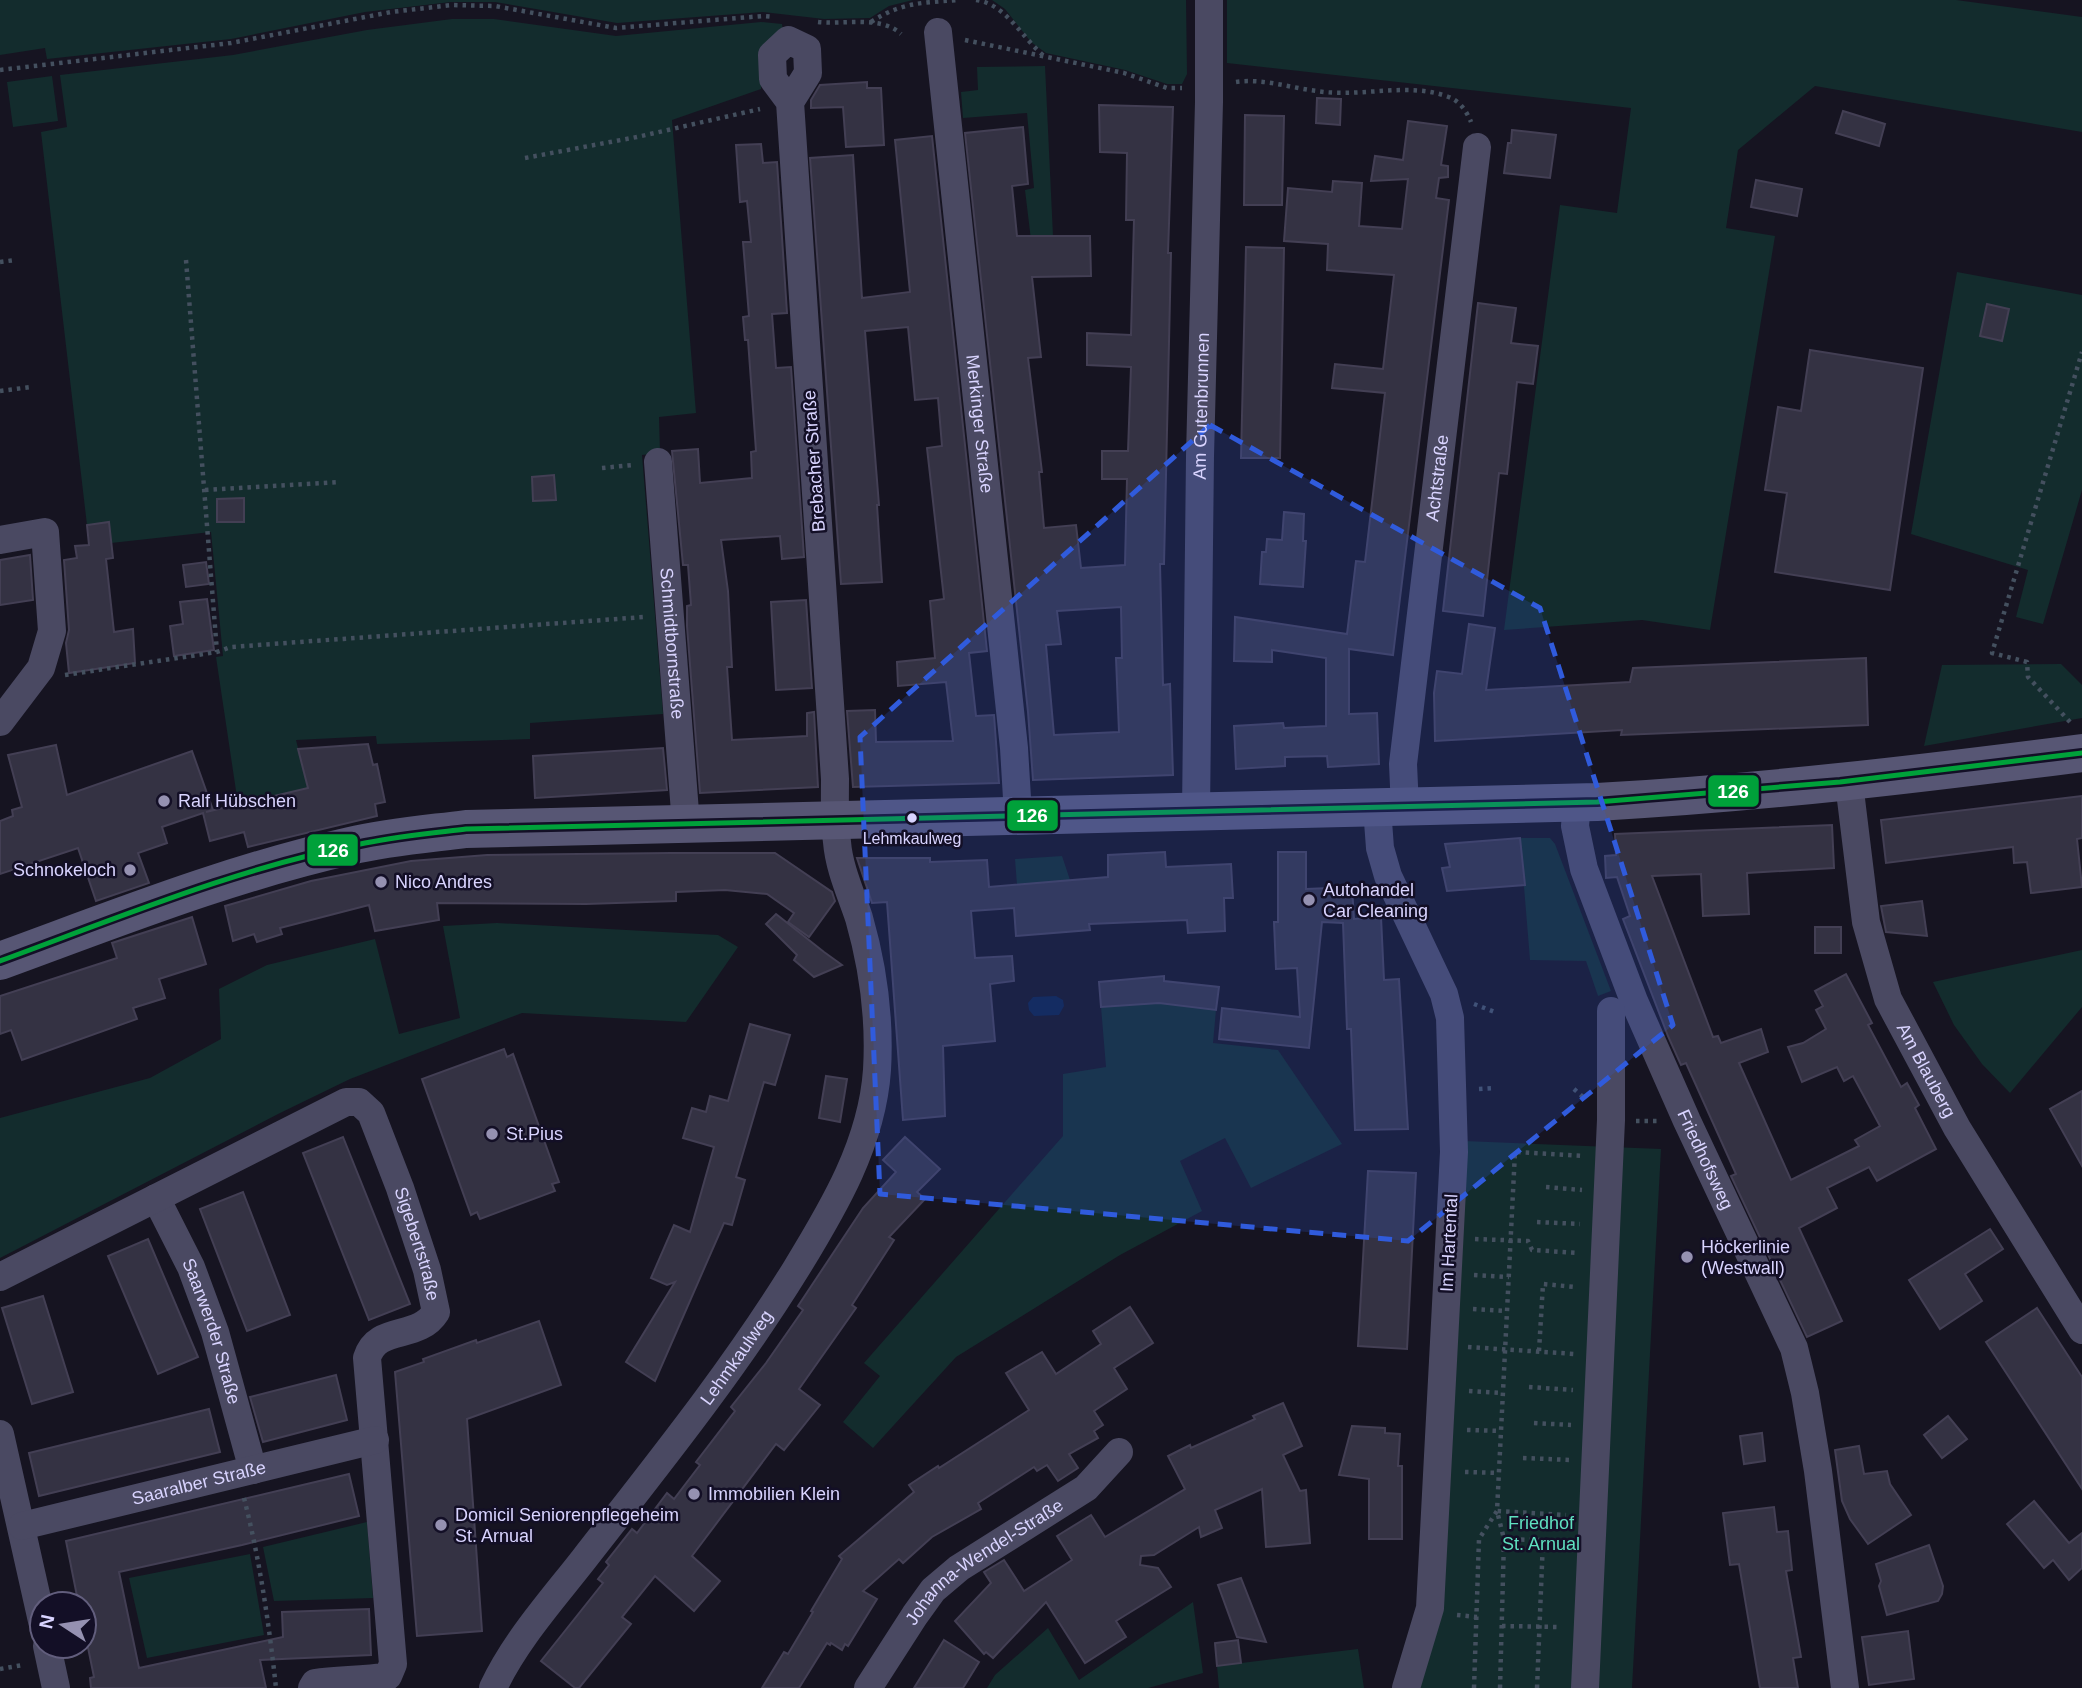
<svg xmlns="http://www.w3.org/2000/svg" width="2082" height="1688" viewBox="0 0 2082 1688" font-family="Arial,sans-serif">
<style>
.green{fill:#132c2d}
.water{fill:#0d2144}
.building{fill:#343243;stroke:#433f54;stroke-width:2;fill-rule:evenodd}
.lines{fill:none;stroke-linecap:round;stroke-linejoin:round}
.path{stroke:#44505f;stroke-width:4.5;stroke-dasharray:3.5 5;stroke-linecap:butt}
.street{stroke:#4a4962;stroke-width:28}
.secondary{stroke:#575674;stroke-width:38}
.bus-1-casing{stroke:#130f26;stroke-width:10}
.bus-1{stroke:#00a13a;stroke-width:5}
.marked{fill:#305bdc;fill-opacity:0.2;stroke:#305bdc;stroke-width:5;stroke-dasharray:14 9;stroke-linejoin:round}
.poi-dot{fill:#9591b1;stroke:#130f26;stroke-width:2.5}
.bus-dot{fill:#d9d4ff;stroke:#130f26;stroke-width:2.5}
.labels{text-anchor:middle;stroke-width:5;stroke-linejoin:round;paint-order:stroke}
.bus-label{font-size:16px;fill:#d9d4ff;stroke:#130f26}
.street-label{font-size:18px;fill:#d9d4ff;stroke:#130f26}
.poi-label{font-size:18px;fill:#d9d4ff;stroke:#130f26;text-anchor:start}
.park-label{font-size:18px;fill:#5fe0c0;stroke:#130f26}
.line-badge{stroke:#130f26;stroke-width:2.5}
.badge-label{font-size:19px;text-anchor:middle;font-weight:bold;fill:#fff}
</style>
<rect width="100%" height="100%" fill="#161421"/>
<g class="green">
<polygon points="0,0 913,0 889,6 870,18 824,19 763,12 617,23 495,2 451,2 365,12 231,39 47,59 45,48 0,55"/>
<polygon points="992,0 1186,0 1187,74 1182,84 1167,84 1125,70 1046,53 1031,42 1005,9"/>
<polygon points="1227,0 1956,0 2082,17 2082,132 1815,86 1738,150 1726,228 1775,236 1710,630 1642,620 1504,630 1560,205 1617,213 1631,108 1227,63"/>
<polygon points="452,19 494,19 616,36 761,22 782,24 783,31 762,50 761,89 672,120 696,413 659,417 660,453 642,455 663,714 530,723 530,739 377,744 376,736 296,740 308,788 238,804 216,657 223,656 211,532 111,543 109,522 87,525 41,132 67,127 60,75 233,55 367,30"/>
<polygon points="1045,66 1053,236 1031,240 1025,190 1034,188 1027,113 963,118 961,92 978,90 977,67"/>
<polygon points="52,76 58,121 13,127 7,82"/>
<polygon points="1957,272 2082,295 2082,490 2043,624 2016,617 2028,570 1911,534"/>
<polygon points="2061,664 2082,685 2082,718 1924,746 1942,665"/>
<polygon points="1520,838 1550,838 1555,844 1611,991 1598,996 1586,961 1530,960"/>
<polygon points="1062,856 1070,880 1017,885 1015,859"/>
<polygon points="497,923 718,935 738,947 686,1022 522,1013 350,1079 278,1114 0,1258 0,1118 150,1078 221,1039 219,989 267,965 375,939 399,1034 460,1018 443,926"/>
<polygon points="2082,950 2082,1007 2010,1093 1982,1064 1954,1025 1933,982"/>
<polygon points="1159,1003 1216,1010 1213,1043 1278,1050 1342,1144 1251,1188 1225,1138 1180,1161 1202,1211 1120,1255 956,1357 873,1448 843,1422 880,1376 864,1363 1063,1136 1063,1074 1106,1067 1101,1007"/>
<polygon points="1464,1141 1661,1149 1632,1688 1416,1688"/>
<polygon points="367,1522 373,1598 274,1601 263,1547"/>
<polygon points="250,1554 264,1635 147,1658 129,1578"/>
<polygon points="1193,1602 1203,1673 1148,1688 987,1688 995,1675 1048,1628 1079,1680"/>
<polygon points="1358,1649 1364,1688 1219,1688 1217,1666"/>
</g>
<polygon class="water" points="1056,996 1063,1000 1064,1006 1059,1015 1034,1016 1029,1010 1028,1003 1033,997"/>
<g class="building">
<polygon points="867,82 867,88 881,88 884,145 846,147 843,107 811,108 811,100 820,85"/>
<polygon points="1317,98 1341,99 1340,125 1316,123"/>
<path d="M 1099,105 L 1173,107 L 1168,253 L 1171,253 L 1164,564 L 1160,564 L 1163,685 L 1170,684 L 1173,775 L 1033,780 L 1028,712 L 965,133 L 1023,127 L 1028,184 L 1012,186 L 1017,236 L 1090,236 L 1091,276 L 1032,277 L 1041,357 L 1028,358 L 1042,472 L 1039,472 L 1044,528 L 1076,525 L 1081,568 L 1125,565 L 1127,479 L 1102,479 L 1102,451 L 1128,451 L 1131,367 L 1087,365 L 1087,333 L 1131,335 L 1134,220 L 1126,220 L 1127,153 L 1100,152 ZM 1121,607 L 1122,658 L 1116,658 L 1119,732 L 1054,735 L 1046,645 L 1061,644 L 1057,611 Z"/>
<polygon points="1843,111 1885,124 1879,146 1836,133"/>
<polygon points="1245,115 1284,116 1282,205 1244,205"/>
<polygon points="1408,121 1447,126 1441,165 1448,166 1448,177 1439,178 1436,198 1449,200 1393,655 1349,649 1349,714 1377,713 1379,764 1328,767 1327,756 1285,757 1285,766 1236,769 1234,726 1283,723 1284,728 1326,726 1326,658 1272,650 1272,662 1234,661 1235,617 1347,634 1356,561 1365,562 1385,393 1332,388 1335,364 1383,369 1394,275 1327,270 1328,244 1284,241 1288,188 1332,192 1333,181 1362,183 1359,226 1402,229 1408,179 1371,181 1375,156 1403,160"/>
<polygon points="1512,130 1556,135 1550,178 1504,173 1508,143 1511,143"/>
<polygon points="932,136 987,651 969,653 976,716 994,715 999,783 853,787 847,711 875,710 876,742 953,741 946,682 898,686 897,662 935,658 930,601 944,599 927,448 942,446 938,398 915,400 908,327 865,331 879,505 877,505 882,582 841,584 810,158 853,155 862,298 910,292 895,140"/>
<polygon points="761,144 763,163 777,162 787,313 772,314 776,368 791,367 804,557 782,559 780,536 721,540 728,591 732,667 727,667 732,740 807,736 807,713 814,712 818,787 700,793 687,626 687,606 691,605 688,565 683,565 672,451 698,449 700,483 752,478 751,452 756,451 748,340 745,340 743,317 749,316 743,242 751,242 747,201 740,202 736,145"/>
<polygon points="1756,180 1802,189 1797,216 1751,207"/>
<polygon points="1246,247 1284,248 1280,458 1241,458"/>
<polygon points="1478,303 1516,308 1511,343 1538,346 1533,384 1517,382 1507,474 1499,473 1483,616 1443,611"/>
<polygon points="1987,304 2009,309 2002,341 1980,336"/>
<polygon points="1810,350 1923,368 1890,590 1775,572 1787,493 1765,490 1778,407 1801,411"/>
<polygon points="554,475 556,500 533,501 532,477"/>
<polygon points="244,498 244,522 217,522 217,499"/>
<polygon points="1284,512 1304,514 1303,541 1306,541 1303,587 1260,584 1262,552 1266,552 1267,539 1282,540"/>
<polygon points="109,522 113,558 106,559 114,632 133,629 135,663 69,673 66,643 69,630 64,560 77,558 75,546 89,545 87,525"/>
<polygon points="30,555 33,600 0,605 0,560"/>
<polygon points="206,562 209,584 186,587 183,565"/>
<polygon points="207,599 214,650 174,656 170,626 183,624 180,602"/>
<polygon points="806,600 812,688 776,690 771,602"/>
<polygon points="1469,624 1495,628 1486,690 1630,682 1633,668 1866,658 1868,725 1621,735 1622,730 1435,741 1434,693 1437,671 1462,674"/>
<polygon points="368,744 373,765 377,764 385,802 375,804 377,816 248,847 244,832 210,841 203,813 162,827 167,843 138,853 149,883 96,901 78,848 0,874 0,821 13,816 12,810 22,807 8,755 56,745 67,795 192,751 213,810 206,812 308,788 298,749"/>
<polygon points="663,748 667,790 535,798 533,756"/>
<polygon points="2082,796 2082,838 2077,839 2082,887 2031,893 2027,862 2014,863 2013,847 1886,863 1881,820"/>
<polygon points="1832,825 1834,868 1747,873 1749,914 1703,916 1701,874 1652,876 1713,1037 1718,1036 1721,1043 1761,1029 1768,1052 1739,1063 1791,1180 1859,1146 1855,1140 1880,1126 1853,1076 1844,1081 1837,1067 1802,1082 1788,1047 1803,1043 1826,1029 1816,1010 1823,1006 1815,991 1846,974 1872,1023 1868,1025 1901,1087 1907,1083 1919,1105 1915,1108 1936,1149 1877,1181 1869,1167 1827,1188 1837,1208 1799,1228 1842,1321 1807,1337 1731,1176 1736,1174 1686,1063 1681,1065 1668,1036 1623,919 1630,916 1617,877 1606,878 1605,856 1616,855 1615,834"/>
<polygon points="1520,838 1525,885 1447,891 1442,868 1450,867 1445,844"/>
<polygon points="1165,852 1166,867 1231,864 1233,898 1224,898 1225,931 1188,933 1187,920 1089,924 1090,930 1016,936 1014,908 971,911 975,958 1012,956 1014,981 990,984 995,1041 943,1046 945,1116 903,1120 887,902 872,903 857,858 930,858 930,862 987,860 989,887 1108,877 1108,855"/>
<polygon points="1278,852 1306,852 1306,889 1352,887 1354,919 1381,917 1384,980 1399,979 1408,1129 1355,1130 1351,1029 1347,1029 1343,923 1322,922 1309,1048 1219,1039 1222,1008 1300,1017 1297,968 1276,969 1274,922 1278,922"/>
<polygon points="671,853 775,853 832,892 835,901 809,937 788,922 794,913 767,894 725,890 676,892 676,901 586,904 437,903 439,920 375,931 369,905 280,928 282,934 257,942 254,934 233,941 225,906 311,881 411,861 487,855"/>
<polygon points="1922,901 1927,936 1886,932 1881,906"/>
<polygon points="776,914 824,952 842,965 814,977 794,960 797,955 766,924"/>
<polygon points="192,917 206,964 159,979 165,998 133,1008 137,1019 22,1060 11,1030 0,1034 0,996 117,958 112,943"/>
<rect x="1815" y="927" width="26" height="26"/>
<polygon points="1164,976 1164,981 1219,987 1216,1010 1159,1003 1101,1007 1099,982"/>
<polygon points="750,1024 790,1035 775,1085 764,1082 736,1177 745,1180 732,1225 724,1223 655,1381 626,1362 675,1282 667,1285 651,1278 674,1225 690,1232 714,1147 683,1138 692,1108 706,1112 710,1096 728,1101"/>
<polygon points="504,1049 507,1057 513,1054 559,1182 552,1184 555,1191 480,1219 477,1212 471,1215 422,1079"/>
<polygon points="826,1076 847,1079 840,1122 819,1118"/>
<polygon points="2082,1091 2082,1166 2050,1109"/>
<polygon points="343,1137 410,1304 369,1320 303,1153"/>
<polygon points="905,1137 940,1169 917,1192 925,1199 889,1237 894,1240 852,1305 856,1308 799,1389 820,1405 784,1450 776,1444 692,1556 720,1581 694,1611 655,1576 622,1617 631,1624 579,1688 575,1688 541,1661 603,1583 598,1579 609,1565 606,1562 632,1529 637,1533 667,1493 674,1499 700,1465 696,1462 735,1411 731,1407 766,1363 803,1310 798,1306 863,1208 896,1172 883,1160"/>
<polygon points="1368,1171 1416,1173 1407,1349 1358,1346"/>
<polygon points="243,1192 290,1315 247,1331 200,1209"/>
<polygon points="1990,1229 2003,1249 1965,1274 1982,1301 1940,1329 1909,1280"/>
<polygon points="148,1239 198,1357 158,1374 108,1256"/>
<polygon points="43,1296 73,1392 32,1404 2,1308"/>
<polygon points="1130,1307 1153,1343 1114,1368 1127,1389 1094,1411 1103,1425 1094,1431 1098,1438 1069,1454 1078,1468 1058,1481 1047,1465 1037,1471 1034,1467 978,1503 981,1509 932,1537 903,1563 899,1559 863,1591 877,1599 848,1646 845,1644 842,1650 831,1643 830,1645 827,1643 799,1688 762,1688 784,1652 788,1654 813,1612 811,1611 842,1559 839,1556 914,1492 909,1485 938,1466 939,1468 1029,1410 1006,1373 1042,1352 1056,1374 1101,1344 1093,1331"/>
<polygon points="2037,1308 2082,1377 2082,1489 1986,1342"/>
<polygon points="539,1321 561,1385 467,1419 482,1631 417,1636 395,1372 424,1362 423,1359 476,1340 477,1343"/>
<polygon points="336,1375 347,1420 263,1442 250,1397"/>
<polygon points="1283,1403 1302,1446 1283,1455 1300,1491 1306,1490 1310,1543 1266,1547 1262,1489 1215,1510 1222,1528 1201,1537 1199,1527 1154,1555 1141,1556 1140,1565 1158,1568 1171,1587 1116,1621 1126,1637 1085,1663 1046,1602 993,1658 986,1652 984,1654 955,1621 991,1583 984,1572 1004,1560 1024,1591 1072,1560 1057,1536 1091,1515 1105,1537 1185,1489 1168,1456 1190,1445 1191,1448 1255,1419 1253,1416"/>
<polygon points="209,1409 220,1452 39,1496 29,1453"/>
<polygon points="1948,1416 1967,1439 1942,1458 1924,1435"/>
<polygon points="1352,1426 1385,1428 1385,1433 1400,1434 1398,1466 1402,1466 1402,1539 1369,1539 1369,1479 1339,1475"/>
<polygon points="1762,1433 1765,1461 1744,1464 1740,1436"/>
<polygon points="1859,1446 1864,1474 1887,1471 1890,1484 1911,1515 1868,1544 1850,1519 1842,1501 1835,1450"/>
<polygon points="349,1474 359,1516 242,1545 119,1572 139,1668 283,1637 282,1612 369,1609 371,1655 260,1660 266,1688 91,1688 90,1678 94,1677 84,1628 84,1600 78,1601 66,1541"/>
<polygon points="2034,1501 2069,1543 2082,1533 2082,1568 2069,1580 2053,1560 2044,1568 2007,1524"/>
<polygon points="1774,1507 1777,1532 1788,1531 1792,1570 1786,1571 1801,1657 1793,1658 1798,1688 1760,1688 1739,1564 1730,1565 1723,1513"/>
<polygon points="1929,1545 1943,1586 1942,1594 1938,1601 1887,1615 1879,1586 1881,1581 1876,1564"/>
<polygon points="1241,1578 1266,1642 1237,1637 1218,1585"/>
<polygon points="1908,1631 1914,1679 1869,1685 1862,1637"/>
<polygon points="944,1640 979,1662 963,1688 914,1688"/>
<polygon points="1238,1640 1241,1663 1217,1666 1215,1643"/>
</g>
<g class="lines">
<g class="path">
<path d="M 976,0 C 1006,4 1022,38 1044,56"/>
<path d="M 818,22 C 843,25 881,15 901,34"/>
<path d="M 871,22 C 902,2 921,3 957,0"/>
<polyline points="965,40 1124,73 1167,88 1182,88"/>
<polyline points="0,70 231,43 391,12 452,5 495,6 616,28 763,16 774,17"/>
<path d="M 1236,82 C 1262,78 1291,88 1317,91 C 1359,98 1406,82 1446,96 C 1459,100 1466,110 1471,122"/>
<polyline points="525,158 637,137 760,109"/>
<polyline points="186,260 217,652"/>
<polyline points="0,262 15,260"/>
<polyline points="0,391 31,387"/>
<polyline points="602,468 633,465"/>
<polyline points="205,490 339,482"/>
<polyline points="65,675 217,652 231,647 644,617"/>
<polyline points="2070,722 2028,677 2027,662 1992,653 2082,352"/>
<polyline points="1474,1004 1495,1012"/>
<polyline points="1479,1089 1494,1088"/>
<polyline points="1574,1089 1583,1097"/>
<polyline points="1636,1121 1658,1121"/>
<polyline points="1546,1187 1582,1190"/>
<polyline points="1537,1222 1580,1224"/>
<polyline points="1475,1239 1528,1241 1532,1250 1579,1253"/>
<polyline points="1474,1275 1509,1277"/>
<polyline points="1473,1309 1507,1311"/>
<polyline points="1468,1347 1575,1354"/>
<polyline points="1539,1351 1543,1284 1576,1287"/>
<polyline points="1529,1387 1573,1390"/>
<polyline points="1469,1391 1503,1393"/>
<polyline points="1534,1423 1571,1425"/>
<polyline points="1467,1430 1501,1431"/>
<polyline points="1523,1458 1570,1460"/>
<polyline points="1465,1472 1499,1473"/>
<path d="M 244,1498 C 260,1561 269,1624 276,1688"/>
<polyline points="1504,1539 1566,1541"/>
<polyline points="1457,1615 1477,1617"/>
<polyline points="1502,1626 1560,1627"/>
<polyline points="0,1669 23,1665"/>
<polyline points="1474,1688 1479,1539 1497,1511 1515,1152 1585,1156"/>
<polyline points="1500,1688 1504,1539 1497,1511 1566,1515"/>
<polyline points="1537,1688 1543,1540"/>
</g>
<g class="street">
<path id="s1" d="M 938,32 L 1014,748 L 1018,815"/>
<path id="s2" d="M 658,462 L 686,825"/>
<polyline points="0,540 45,532 52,631 41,668 0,722"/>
<path id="s3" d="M 1849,783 L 1866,922 L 1888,999 L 1957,1128 L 2082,1330"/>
<path id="s4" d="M 1577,802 L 1575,826 L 1584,869 L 1634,1001 L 1687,1121 L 1794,1348 L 1805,1393 L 1818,1471 L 1845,1688"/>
<polyline points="1377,808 1380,848 1388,876 1444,994 1450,1018 1454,1152 1430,1608 1406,1688"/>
<path id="s5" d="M 1405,808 L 1403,764 L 1477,147"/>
<path id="s6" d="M 1196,812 L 1200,456 L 1209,102 L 1209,0"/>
<path id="s7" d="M 156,1198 L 191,1267 L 215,1332 L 253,1470"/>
<path id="s8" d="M 0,1277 L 346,1102 L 359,1102 L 371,1113 L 400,1188 L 427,1270 L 436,1312 C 418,1341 377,1324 367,1358 L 393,1664 L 388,1676 C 363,1681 339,1679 315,1683 L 312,1688"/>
<polyline points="0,1434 42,1621"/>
<path id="s9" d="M 22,1526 L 375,1440"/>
<polyline points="47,1646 56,1688"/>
<path id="s10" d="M 493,1688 C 515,1641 552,1600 584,1559 C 658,1464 733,1371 796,1269 C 834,1207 872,1143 877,1070 C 880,1019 873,967 859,918 C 851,894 839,868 837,842 C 834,822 835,800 835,779 L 790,102 L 773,79 L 772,55 L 788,40 L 807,49 L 808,73 L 790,102"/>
<path id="s11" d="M 868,1688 L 915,1615 L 933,1590 L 959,1568 L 1086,1488 L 1119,1452"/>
<polyline points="1585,1688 1611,1120 1611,1011"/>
</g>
<path class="secondary" d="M 0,961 C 115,919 230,873 350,846 C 388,837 427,834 466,829 L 1597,802 C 1760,793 1920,774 2082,753"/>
<defs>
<path id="bus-1" d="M 0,961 C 120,917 240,867 365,843 C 399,836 432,833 466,829 L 1597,802 L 1840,782 L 2082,753"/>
</defs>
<use href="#bus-1" class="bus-1-casing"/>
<use href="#bus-1" class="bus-1"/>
</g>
<path class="marked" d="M 1210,425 L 1540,608 L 1673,1025 L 1408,1241 L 880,1194 L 860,737 Z"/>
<g class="poi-dot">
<circle cx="164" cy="801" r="7"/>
<circle cx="130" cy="870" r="7"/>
<circle cx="381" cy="882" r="7"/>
<circle cx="1309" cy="900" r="7"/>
<circle cx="492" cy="1134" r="7"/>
<circle cx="1687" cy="1257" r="7"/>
<circle cx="694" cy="1494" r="7"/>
<circle cx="441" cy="1525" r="7"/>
</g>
<circle class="bus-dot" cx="912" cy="818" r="6"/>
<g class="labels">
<g class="bus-label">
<text x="912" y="844">Lehmkaulweg</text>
</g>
<g class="street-label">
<text dy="6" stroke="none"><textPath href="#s6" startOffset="406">Am Gutenbrunnen</textPath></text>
<text dy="6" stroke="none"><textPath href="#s1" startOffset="394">Merkinger Straße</textPath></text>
<text transform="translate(814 461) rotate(-94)" y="6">Brebacher Straße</text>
<text dy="6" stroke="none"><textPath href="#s5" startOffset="332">Achtstraße</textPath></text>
<text dy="6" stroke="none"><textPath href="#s2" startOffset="182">Schmidtbornstraße</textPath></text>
<text dy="6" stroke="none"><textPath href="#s3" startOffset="301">Am Blauberg</textPath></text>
<text dy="6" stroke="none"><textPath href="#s4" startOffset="383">Friedhofsweg</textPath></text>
<text transform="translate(1449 1243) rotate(-87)" y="6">Im Hartental</text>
<text dy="6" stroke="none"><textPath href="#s8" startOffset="556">Sigebertstraße</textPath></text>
<text dy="6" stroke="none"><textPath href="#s7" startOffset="145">Saarwerder Straße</textPath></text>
<text dy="6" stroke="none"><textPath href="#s10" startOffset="411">Lehmkaulweg</textPath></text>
<text dy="6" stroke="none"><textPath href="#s9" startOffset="182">Saaralber Straße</textPath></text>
<text dy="6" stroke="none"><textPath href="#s11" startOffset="175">Johanna-Wendel-Straße</textPath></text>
</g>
<g class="poi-label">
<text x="178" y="807">Ralf Hübschen</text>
<text x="116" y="876" text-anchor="end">Schnokeloch</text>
<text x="395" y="888">Nico Andres</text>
<text x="1323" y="896">Autohandel<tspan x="1323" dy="21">Car Cleaning</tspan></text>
<text x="506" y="1140">St.Pius</text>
<text x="1701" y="1253">Höckerlinie<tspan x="1701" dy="21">(Westwall)</tspan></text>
<text x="708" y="1500">Immobilien Klein</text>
<text x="455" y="1521">Domicil Seniorenpflegeheim<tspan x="455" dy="21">St. Arnual</tspan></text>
</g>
<g class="park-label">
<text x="1541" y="1529">Friedhof<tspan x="1541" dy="21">St. Arnual</tspan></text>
</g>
</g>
<g class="line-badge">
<rect x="1707" y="774" width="53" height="34" rx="7" fill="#00a13a"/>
<rect x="1006" y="799" width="53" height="33" rx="7" fill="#00a13a"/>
<rect x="306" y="833" width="53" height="34" rx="7" fill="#00a13a"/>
</g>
<g class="badge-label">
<text x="1733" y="798">126</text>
<text x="1032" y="822">126</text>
<text x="333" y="857">126</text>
</g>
<g transform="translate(63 1625) rotate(282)"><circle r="33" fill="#130f26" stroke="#625e7d" stroke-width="2"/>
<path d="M0-5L12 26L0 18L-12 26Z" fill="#9591b1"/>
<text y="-10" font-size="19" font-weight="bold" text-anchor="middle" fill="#d9d4ff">N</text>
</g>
</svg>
